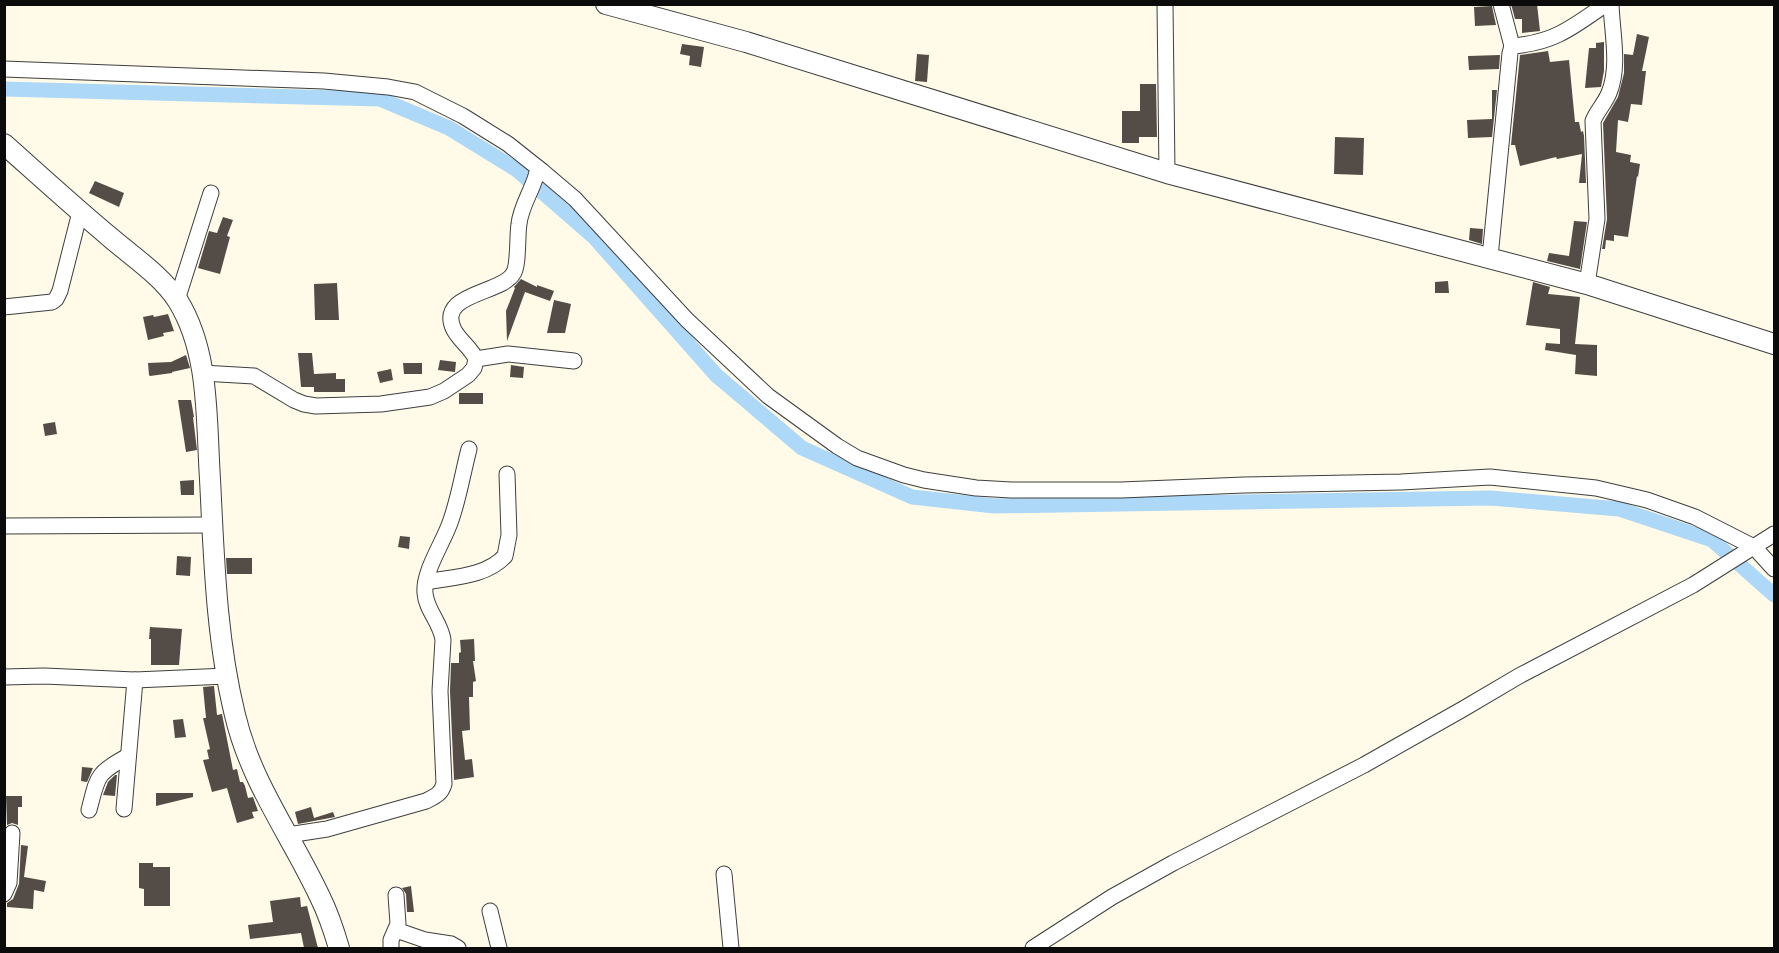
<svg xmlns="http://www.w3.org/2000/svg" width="1779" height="953" viewBox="0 0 1779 953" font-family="'IBM Plex Serif',serif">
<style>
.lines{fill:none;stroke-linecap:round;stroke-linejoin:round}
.canal{stroke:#add8f7;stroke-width:15}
.building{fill:#534c47}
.minor-casing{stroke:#3e3e3e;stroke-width:17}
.tertiary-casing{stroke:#3e3e3e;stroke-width:22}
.minor{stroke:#fff;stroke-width:15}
.tertiary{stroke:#fff;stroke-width:20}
</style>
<rect width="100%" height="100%" fill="#fffbe8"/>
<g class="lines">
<polyline class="canal" points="4,89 380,99 449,128 517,170 594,237 716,375 802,448 912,497 994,506 1490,498 1619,509 1712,540 1774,595"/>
</g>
<g class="building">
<polygon points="1511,4 1537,4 1540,31 1522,33 1522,19 1515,19"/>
<polygon points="1474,7 1492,6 1496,25 1475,26"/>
<polygon points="1637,34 1649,37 1642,71 1646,71 1642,105 1631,104 1628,122 1618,120 1616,152 1631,155 1630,162 1640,164 1638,177 1637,176 1628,237 1614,235 1614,241 1606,240 1605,249 1602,249 1607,219 1603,123 1618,97 1624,73 1624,54 1633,55"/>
<polygon points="1604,42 1604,71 1601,87 1585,88 1589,48 1596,48 1596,43"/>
<polygon points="682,44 704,47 701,67 689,65 690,56 680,54"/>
<polygon points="1548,51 1550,62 1569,60 1575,122 1579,122 1581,132 1583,131 1584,136 1586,183 1579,183 1582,154 1557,159 1556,157 1520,166 1515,145 1511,145 1520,55"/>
<polygon points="917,54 929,55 927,82 915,81"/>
<polygon points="1500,55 1499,69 1469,70 1468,56"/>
<polygon points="1140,84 1156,84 1157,137 1139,137 1139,143 1122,143 1122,111 1140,111"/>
<polygon points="1492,90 1497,90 1492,137 1468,138 1467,120 1492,119"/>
<polygon points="1335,137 1364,138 1363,175 1334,174"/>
<polygon points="95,181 124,193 119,207 89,193"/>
<polygon points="223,217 233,220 227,236 230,237 220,274 198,268 209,231 217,233"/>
<polygon points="1574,221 1587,222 1580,269 1547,261 1549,253 1569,256"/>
<polygon points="1470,228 1483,229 1482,244 1469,240"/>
<polygon points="521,279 537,287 537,285 554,291 550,301 525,292 507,341 506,311 515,288 514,287"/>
<polygon points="1448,281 1449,293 1435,293 1435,282"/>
<polygon points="1533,282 1550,287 1548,294 1580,297 1575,344 1597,345 1597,376 1575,374 1576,355 1545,350 1546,343 1560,344 1560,329 1526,325"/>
<polygon points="337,283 339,320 315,320 314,284"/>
<polygon points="554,300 571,304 565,333 547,333"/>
<polygon points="168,314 174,331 163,333 164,336 148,340 143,317 153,315 154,317"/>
<polygon points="298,353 312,353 314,374 336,373 336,379 345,379 345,392 314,392 314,387 301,387"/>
<polygon points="186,355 190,368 172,372 172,373 150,376 149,375 148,363 171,362"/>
<polygon points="440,360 456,362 455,372 438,370"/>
<polygon points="403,363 422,363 422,374 404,374"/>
<polygon points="511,365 524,367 523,378 510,377"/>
<polygon points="391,369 393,380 380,383 377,372"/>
<rect x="459" y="393" width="24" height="11"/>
<polygon points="178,400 191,400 194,417 193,417 197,450 186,452"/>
<polygon points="55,422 57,434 45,436 43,424"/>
<polygon points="194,480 194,495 181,495 180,481"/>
<polygon points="400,536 410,537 409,549 398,547"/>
<polygon points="177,556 191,557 190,576 176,575"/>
<polygon points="226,558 252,558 252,574 227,574"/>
<polygon points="150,627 182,629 179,665 151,665 151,639 149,639"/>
<polygon points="474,639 475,661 473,661 476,681 473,682 473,697 469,697 470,730 462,731 465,760 472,759 474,777 454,780 450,691 451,663 459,663 459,653 461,652 460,640"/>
<polygon points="214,686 217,715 222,714 233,770 237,769 240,782 243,782 245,786 248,798 253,797 258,811 252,812 254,818 237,823 227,788 212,792 203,760 209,759 207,750 210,749 203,718 206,718 203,687"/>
<polygon points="183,719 186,737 175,738 173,720"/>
<polygon points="82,767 93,768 87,782 81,781"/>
<polygon points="115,775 117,775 115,796 103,795 108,782"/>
<polygon points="156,793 193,793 193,797 156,806"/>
<polygon points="6,796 22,796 22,807 18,807 18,825 12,823 7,825"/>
<polygon points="311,807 314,818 333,812 335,817 298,824 295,812"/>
<polygon points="21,845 28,846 24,877 46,881 44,892 34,890 33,909 7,907 7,903 13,899 19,884"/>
<polygon points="139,863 153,863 153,867 170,867 170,906 144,906 144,889 139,888"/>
<polygon points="411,886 414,912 407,912 406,894 402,888"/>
<polygon points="300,897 301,907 307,906 318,948 304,948 301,933 250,939 248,925 273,922 270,901"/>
</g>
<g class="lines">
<defs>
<g id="minor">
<polyline points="1165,4 1167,173"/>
<polyline points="1501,4 1512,46"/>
<polyline points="4,69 324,81 388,87 415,92 463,116 508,144 542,171 575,199 687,320 768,396 837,446 857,458 904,475 924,480 976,488 1011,490 1121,490 1244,485 1401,482 1490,477 1596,488 1647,500 1695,517 1754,547 1774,569"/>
<path d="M 1490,257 L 1510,53 L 1512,46 C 1554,43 1573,27 1606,4"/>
<path d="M 1587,284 L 1597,219 L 1593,121 C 1597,111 1605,103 1609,93 C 1620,66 1612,33 1611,4"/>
<polyline points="177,300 211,193"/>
<polyline points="4,307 52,302 56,299 60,291 80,212"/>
<polyline points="476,359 508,354 574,361"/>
<path d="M 202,373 L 254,376 L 294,400 L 304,404 L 316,406 L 381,404 L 430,397 L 444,391 L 468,375 L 474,368 L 476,359 C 471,348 460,341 454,330 C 436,293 501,294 513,274 C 519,266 517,235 519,224 C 521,204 535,187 538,168"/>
<polyline points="4,526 212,525"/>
<path d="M 426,582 C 452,577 486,577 505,556 L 509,535 L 507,474"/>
<polyline points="4,677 44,676 135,680 227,676"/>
<polyline points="124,809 135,680"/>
<path d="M 89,810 C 98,775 96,774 128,756"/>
<path d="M 288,835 L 327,829 L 426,801 C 436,796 441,794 444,784 L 440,691 L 443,640 C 441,623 426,610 425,593 C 423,571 444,542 451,520 C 459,497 463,472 469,449"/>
<polyline points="724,874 731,948"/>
<polyline points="4,894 9,883 12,833"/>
<polyline points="490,911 499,948"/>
<polyline points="396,930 425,940 451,944 458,948"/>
<polyline points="391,948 391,940 398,924 396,895"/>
<polyline points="1033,948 1112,897 1173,863 1364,765 1463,709 1519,676 1693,585 1774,534"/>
</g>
<g id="tertiary">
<polyline points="606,4 746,42 1167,173 1587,284 1774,344"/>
<path d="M 4,144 C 40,176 75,208 111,238 C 133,257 162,276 178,301 C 210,353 206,419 210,479 C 214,558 216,638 235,715 C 251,783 291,835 320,897 C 328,913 334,931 339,948"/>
</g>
</defs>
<use href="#minor" class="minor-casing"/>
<use href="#tertiary" class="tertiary-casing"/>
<use href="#minor" class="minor"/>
<use href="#tertiary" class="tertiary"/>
</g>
<rect width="1779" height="953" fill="none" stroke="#0b0b0b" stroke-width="12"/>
</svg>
